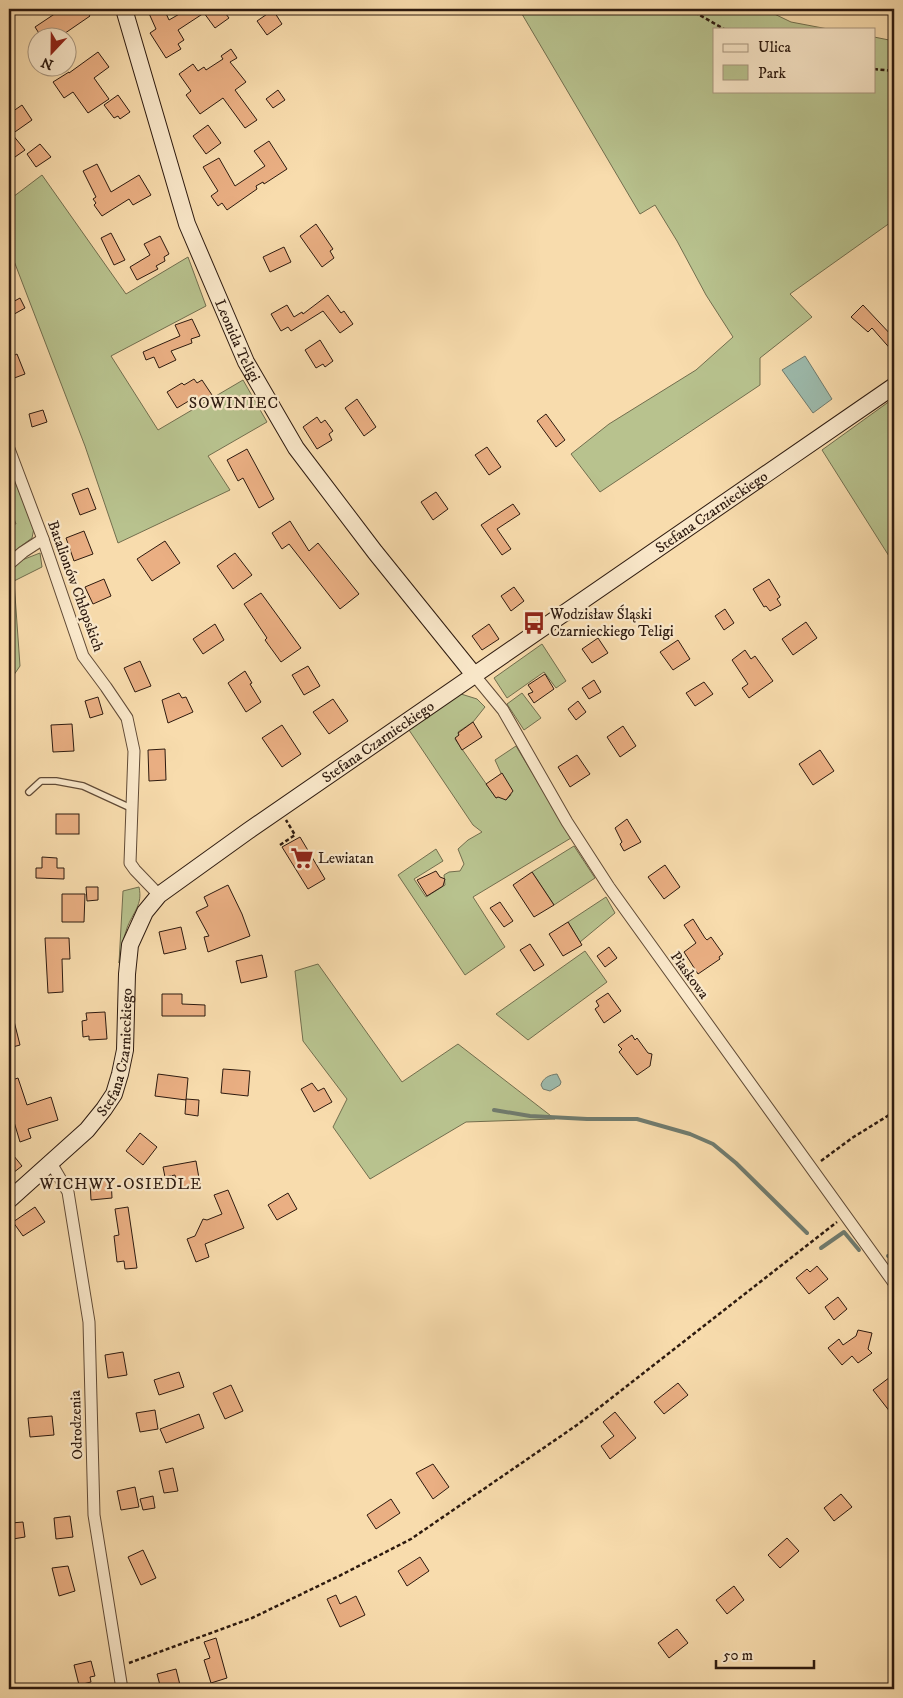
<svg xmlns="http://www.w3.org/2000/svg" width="903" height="1698" viewBox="0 0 903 1698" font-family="'IM FELL DW Pica',serif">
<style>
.green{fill:#b8c28e;stroke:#726e4e}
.water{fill:#9dbbad;stroke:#707b6e}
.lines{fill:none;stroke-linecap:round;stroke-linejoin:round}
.stream{stroke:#707b6e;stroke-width:4}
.building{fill:#eaaf83;stroke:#2d1a0f}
.lane-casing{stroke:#604a36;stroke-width:8}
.street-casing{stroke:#604a36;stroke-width:13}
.secondary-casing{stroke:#2d1a0f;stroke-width:18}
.path{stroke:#2d1a0f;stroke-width:2.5;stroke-dasharray:4 2.5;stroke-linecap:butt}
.lane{stroke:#fae8ca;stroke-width:5.5}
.street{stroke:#fae8ca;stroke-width:11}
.secondary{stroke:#fae8ca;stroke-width:16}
.labels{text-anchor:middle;stroke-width:4.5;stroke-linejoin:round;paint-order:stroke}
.street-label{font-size:15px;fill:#2d1a0f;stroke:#fae8ca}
.poi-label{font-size:15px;fill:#2d1a0f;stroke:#fae8ca;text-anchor:start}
.neighbourhood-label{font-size:16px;letter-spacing:1px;fill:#2d1a0f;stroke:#fae8ca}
</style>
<rect width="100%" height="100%" fill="#f8dcad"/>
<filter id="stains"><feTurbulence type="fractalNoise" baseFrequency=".004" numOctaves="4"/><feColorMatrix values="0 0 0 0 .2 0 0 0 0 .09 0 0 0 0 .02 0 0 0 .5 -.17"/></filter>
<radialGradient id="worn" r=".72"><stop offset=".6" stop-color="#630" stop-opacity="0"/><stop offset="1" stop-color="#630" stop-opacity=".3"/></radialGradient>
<g class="green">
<polygon points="519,9 764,9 791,22 828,29 714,29 714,91 874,91 874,37 894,41 894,220 790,294 812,317 760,358 760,385 600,492 571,454 609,424 696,370 733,337 706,295 677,241 655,205 640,214"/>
<polygon points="42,175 126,294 188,257 206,306 111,356 158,430 243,380 267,422 208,456 230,490 118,543 85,446 9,248 9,200"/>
<polygon points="894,398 894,564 822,450"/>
<polygon points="9,467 34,528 32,538 9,555 9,524 16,524 9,506"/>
<polygon points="40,553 42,567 14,581 20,666 9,682 9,571 22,560"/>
<polygon points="542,644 566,681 556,688 544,672 507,698 494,678"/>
<polygon points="522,693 541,718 524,730 507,704"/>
<polygon points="461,694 477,699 485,707 473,722 458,732 459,735 455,739 496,798 500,796 506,800 511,795 495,760 516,746 571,838 473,897 505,947 465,975 398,875 436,849 443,861 414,879 426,897 445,885 444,875 449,872 460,871 464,864 458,849 468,840 482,832 473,825 409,730"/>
<polygon points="574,846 595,878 554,905 532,872"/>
<path d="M 139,887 C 143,905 133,912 127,928 C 123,939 121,951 119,963 L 123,891 Z"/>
<polygon points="606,897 615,913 580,942 568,922"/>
<polygon points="585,951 607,982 528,1040 496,1014"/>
<polygon points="318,964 402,1082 458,1044 555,1119 466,1122 370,1179 333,1127 347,1099 303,1041 295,971"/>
</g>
<g class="water">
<polygon points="805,356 832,399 813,413 782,370"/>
<path d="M 557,1074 L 561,1082 L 560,1085 L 550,1091 L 543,1089 L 541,1085 C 543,1078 549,1075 557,1074 Z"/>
</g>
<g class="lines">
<g class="stream">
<polyline points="494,1110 530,1116 587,1119 637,1119 690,1134 713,1144 736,1163 807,1233"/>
<polyline points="821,1248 844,1232 859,1250"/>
<polyline points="888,1256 894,1258"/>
</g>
</g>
<g class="building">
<polygon points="62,9 85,9 90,16 58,38 42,38 35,27"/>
<polygon points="147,9 164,9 169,20 188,9 222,9 229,18 215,28 204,13 178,30 184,40 178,44 181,49 166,58 150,33 156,29"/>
<polygon points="273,10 282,24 267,35 257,21"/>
<polygon points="231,49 237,58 230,62 246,82 235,90 257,120 245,128 223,98 200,114 186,95 191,91 179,74 193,64 198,71 204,67 206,70 223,59 221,56"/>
<polygon points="98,52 109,67 94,78 109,99 88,113 73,92 64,98 53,82 69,72 69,73"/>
<polygon points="278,90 285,100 273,108 266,99"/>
<polygon points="118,95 130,112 120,119 118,116 114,118 104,105"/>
<polygon points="22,105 32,120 12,134 25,150 15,157 9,148 9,114"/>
<polygon points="208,125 221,143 206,154 193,136"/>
<polygon points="269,141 287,169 264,184 263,182 256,186 257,189 227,210 222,203 218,206 211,196 218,191 203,167 219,158 235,186 265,166 254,151"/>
<polygon points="40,144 51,157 36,167 27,154"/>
<polygon points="97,164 111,192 139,175 151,195 133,205 129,199 102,216 94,205 96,203 93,199 96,197 83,171"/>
<polygon points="316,224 333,249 330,251 334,258 322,267 300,236"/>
<polygon points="111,233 125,260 114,265 101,238"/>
<polygon points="160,236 169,254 164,257 165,261 156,266 158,269 137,280 130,267 150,255 144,244"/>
<polygon points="284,247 291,262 270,272 263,257"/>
<polygon points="328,295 341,313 344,311 353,324 340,333 323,311 291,331 288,327 281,331 271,314 287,305 294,317 302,312 303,314"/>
<polygon points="20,298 25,308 9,317 9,304"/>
<polygon points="863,305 894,338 894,353 872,328 868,332 851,317"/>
<polygon points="192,319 200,336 191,339 192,343 171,351 176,360 159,368 154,357 146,360 143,352 180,336 175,325"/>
<polygon points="320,340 333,361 325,367 323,364 316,368 305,350"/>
<polygon points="17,354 25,374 9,380 9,358"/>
<polygon points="194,379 197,383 202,380 212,395 196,405 192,399 177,408 167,392 182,383 184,385"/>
<polygon points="357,399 376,427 364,436 345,408"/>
<polygon points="43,410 47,422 32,427 29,414"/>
<polygon points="546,414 565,440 556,447 537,421"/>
<polygon points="317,417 321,423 325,420 333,431 329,434 332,440 317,449 303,427"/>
<polygon points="487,447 501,467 489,475 475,455"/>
<polygon points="247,449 274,499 259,508 243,478 238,481 227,460"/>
<polygon points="88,488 96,509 80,515 72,494"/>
<polygon points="436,492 448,509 433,520 421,502"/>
<polygon points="513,504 520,514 497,529 511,549 502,555 481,525"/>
<polygon points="290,521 309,551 318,543 359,594 340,609 289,544 282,549 272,533"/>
<polygon points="84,531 93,554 74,561 66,538"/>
<polygon points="165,541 180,563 152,581 137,559"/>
<polygon points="235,553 252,575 233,589 217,566"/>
<polygon points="104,579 111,596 93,604 85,587"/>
<polygon points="769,579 780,597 777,599 781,605 770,611 766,606 764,607 753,589"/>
<polygon points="514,587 524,601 511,611 501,596"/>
<polygon points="261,593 301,648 281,662 265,640 267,638 244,604"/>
<polygon points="725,609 734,623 724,630 715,616"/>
<polygon points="806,622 817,638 793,655 782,639"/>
<polygon points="215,624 224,640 203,654 193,639"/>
<polygon points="489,624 499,639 482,650 472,636"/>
<polygon points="598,638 608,653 592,663 582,649"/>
<polygon points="678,640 690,659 673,670 660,652"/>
<polygon points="745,650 751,659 755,656 773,681 749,698 742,688 748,684 732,660"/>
<polygon points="140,661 151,686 135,692 124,668"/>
<polygon points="308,666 320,686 304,695 292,675"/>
<polygon points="245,671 252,683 250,684 261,702 246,712 228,683"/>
<polygon points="545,674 554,689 534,703 528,694 533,692 528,685"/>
<polygon points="594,680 601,692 589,699 582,688"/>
<polygon points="704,682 713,694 695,706 686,693"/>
<polygon points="179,693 182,698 186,697 193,712 168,723 162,700"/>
<polygon points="98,697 103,714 90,718 85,701"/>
<polygon points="333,699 348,721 329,734 313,712"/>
<polygon points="578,701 586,712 576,720 568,709"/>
<polygon points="473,722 482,737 462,750 455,738 459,735 458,733"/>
<polygon points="72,724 74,751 53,752 51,725"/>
<polygon points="282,725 301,754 282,767 262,738"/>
<polygon points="623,726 636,746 620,757 607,737"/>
<polygon points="165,749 166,780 149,781 148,750"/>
<polygon points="820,750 834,771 813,785 799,764"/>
<polygon points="577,755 590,774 570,787 558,767"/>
<polygon points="502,773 513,791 506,800 498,797 496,798 486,784"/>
<rect x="56" y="814" width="23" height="20"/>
<polygon points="627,819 641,842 624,851 620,844 622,842 615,828"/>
<polygon points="300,837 325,879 308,889 282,847"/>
<polygon points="42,857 57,858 57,868 64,868 64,879 36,878 36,868 42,868"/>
<polygon points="665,865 680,887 664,899 648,877"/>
<polygon points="436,871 440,877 445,879 443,886 427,896 417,880"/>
<polygon points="532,872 554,905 534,917 513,885"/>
<polygon points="228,885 242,914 250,936 208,952 204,937 209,936 196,912 208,906 204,897"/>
<polygon points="86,887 98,887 98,900 87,901"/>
<polygon points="62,894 85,894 84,922 62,922"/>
<polygon points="500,902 513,921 504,927 490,908"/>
<polygon points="693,919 705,938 707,940 711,937 723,954 719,957 720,959 698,974 684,952 696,943 684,925"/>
<polygon points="568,922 582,945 563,956 549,934"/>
<polygon points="181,927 186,949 164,954 159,932"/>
<polygon points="45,938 69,938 70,959 62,959 63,992 48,993"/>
<polygon points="530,944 544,965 534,971 520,950"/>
<polygon points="609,947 617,958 605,967 597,956"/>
<polygon points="262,955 267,977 241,983 236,961"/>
<polygon points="608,993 621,1011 604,1023 595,1009 599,1006 596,1001"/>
<polygon points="162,994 182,994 182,1004 205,1005 205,1016 162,1016"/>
<polygon points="105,1012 107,1039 89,1040 89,1036 83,1037 82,1021 87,1020 86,1013"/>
<polygon points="9,1017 13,1017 20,1045 9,1048"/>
<polygon points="632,1035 635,1040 637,1038 648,1053 652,1054 650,1066 637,1075 619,1052 622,1049 618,1045"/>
<polygon points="223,1069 250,1071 248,1096 221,1093"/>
<polygon points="158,1074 188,1078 186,1100 155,1096"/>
<polygon points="18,1078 27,1105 51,1097 58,1120 28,1129 31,1138 20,1142 9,1105 9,1081"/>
<polygon points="312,1083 318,1091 324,1088 332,1102 314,1112 301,1089"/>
<polygon points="186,1099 199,1100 198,1116 185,1114"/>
<polygon points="140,1133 157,1147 143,1165 126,1151"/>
<polygon points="9,1150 22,1166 9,1176"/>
<polygon points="196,1161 200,1184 177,1188 175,1175 165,1177 163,1167"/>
<polygon points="111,1179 112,1198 91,1200 90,1181"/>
<polygon points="228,1190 244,1228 205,1244 209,1257 196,1262 187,1239 195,1236 203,1219 207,1220 222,1214 214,1195"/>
<polygon points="288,1193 297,1209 277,1220 268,1205"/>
<polygon points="35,1207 45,1222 23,1236 13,1222"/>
<polygon points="128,1207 137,1268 125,1269 124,1261 117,1262 114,1236 119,1235 115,1209"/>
<polygon points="817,1266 828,1279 809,1294 796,1278 807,1269 810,1272"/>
<polygon points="838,1297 847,1309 834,1320 825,1307"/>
<polygon points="858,1330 872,1333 868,1349 872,1353 858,1363 852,1356 842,1365 828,1348 839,1339 843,1345 856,1336"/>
<polygon points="123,1352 127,1375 108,1378 105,1355"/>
<polygon points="179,1372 184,1387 159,1395 154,1380"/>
<polygon points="894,1374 894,1417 873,1390"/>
<polygon points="678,1383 688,1395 664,1414 654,1402"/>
<polygon points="231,1385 243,1411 225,1419 213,1393"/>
<polygon points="155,1410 158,1429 140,1432 136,1413"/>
<polygon points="615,1412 636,1438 610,1459 601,1446 614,1436 603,1422"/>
<polygon points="199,1414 204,1428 166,1443 160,1429"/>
<polygon points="52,1416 54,1435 30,1437 28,1418"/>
<polygon points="433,1464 449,1487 433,1499 416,1473"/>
<polygon points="173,1468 178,1491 164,1493 159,1471"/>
<polygon points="135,1487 139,1507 121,1510 117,1491"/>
<polygon points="841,1494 852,1507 834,1521 824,1508"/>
<polygon points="153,1496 155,1508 143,1510 140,1499"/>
<polygon points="391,1499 400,1513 376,1529 367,1515"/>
<polygon points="70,1516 73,1537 56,1539 54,1518"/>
<polygon points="23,1522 25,1537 13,1539 11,1523"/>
<polygon points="787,1538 799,1551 780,1568 768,1555"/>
<polygon points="143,1550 156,1578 141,1585 128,1557"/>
<polygon points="420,1557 429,1571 407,1586 398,1571"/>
<polygon points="68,1566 75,1591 59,1596 52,1568"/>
<polygon points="734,1586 744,1600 727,1614 716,1600"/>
<polygon points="336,1595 340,1604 356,1596 365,1615 340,1627 327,1599"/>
<polygon points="677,1629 688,1643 669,1658 658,1643"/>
<polygon points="216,1638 227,1678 211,1683 204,1660 210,1658 204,1642"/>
<polygon points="91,1661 95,1676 90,1677 91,1682 79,1685 74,1665"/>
<polygon points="176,1669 181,1689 161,1689 157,1674"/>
</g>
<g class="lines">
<defs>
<polyline id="lane" points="29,792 41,781 56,781 83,786 133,809"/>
<g id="street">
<polyline points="9,449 43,539 83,656 106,687 127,718 134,751 130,863 135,870 159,895"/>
<polyline points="9,564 23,552 43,539"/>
<polyline points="475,676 503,710 567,822 609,887 894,1283"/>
<polyline points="51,1163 68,1192 89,1322 94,1515 122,1689"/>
</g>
<g id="secondary">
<path id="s1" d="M 124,9 L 187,224 L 246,362 L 296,448 L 375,552 L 475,676"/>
<path id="s2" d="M 9,1200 L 87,1130 L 104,1109 L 114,1094 L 120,1074 L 125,1050 L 127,974 L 130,945 L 145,912 L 159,895 L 248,831 L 894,386"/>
</g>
</defs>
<use href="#lane" class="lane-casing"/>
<use href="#street" class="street-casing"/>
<use href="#secondary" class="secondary-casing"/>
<g class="path">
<polyline points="689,9 724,29"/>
<polyline points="874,69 894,71"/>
<polyline points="280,845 295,835 286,820"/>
<polyline points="821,1161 852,1138 894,1112"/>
<polyline points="129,1663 252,1618 341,1575 411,1539 577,1425 837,1222"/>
</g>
<use href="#lane" class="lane"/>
<use href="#street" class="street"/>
<use href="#secondary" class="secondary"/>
</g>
<defs>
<symbol id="bus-bare" viewBox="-9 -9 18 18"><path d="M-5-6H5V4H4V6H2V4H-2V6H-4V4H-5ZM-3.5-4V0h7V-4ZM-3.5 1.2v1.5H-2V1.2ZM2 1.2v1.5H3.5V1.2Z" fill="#8f2418" stroke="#fae8ca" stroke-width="2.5" paint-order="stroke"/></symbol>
<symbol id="supermarket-bare" viewBox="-9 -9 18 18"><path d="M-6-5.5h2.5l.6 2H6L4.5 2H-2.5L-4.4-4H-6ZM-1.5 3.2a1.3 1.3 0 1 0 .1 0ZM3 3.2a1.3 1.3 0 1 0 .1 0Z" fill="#8f2418" stroke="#fae8ca" stroke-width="2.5" paint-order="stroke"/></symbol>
</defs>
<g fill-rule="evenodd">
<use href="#bus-bare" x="518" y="607" width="32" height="32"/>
<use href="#supermarket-bare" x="286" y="842" width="32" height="32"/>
</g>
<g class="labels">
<g class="street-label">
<text dy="5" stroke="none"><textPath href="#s1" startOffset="351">Leonida Teligi</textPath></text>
<text dy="5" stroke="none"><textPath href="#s2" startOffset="1031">Stefana Czarnieckiego</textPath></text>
<text transform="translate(76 586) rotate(70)" y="5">Batalionów Chłopskich</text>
<text dy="5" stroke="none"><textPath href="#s2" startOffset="626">Stefana Czarnieckiego</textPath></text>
<text transform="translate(690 975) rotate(54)" y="5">Piaskowa</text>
<text dy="5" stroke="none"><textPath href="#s2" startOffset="191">Stefana Czarnieckiego</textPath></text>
<text transform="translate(76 1425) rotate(-92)" y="5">Odrodzenia</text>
</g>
<g class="poi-label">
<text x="550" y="619">Wodzisław Śląski<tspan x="550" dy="17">Czarnieckiego Teligi</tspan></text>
<text x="318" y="863">Lewiatan</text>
</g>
<g class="neighbourhood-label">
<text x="234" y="408">SOWINIEC</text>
<text x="121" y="1189">WICHWY-OSIEDLE</text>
</g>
</g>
<rect width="903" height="1698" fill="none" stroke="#f8dcad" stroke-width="30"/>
<rect x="10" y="10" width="883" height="1678" fill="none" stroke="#2d1a0f" stroke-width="2.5"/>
<rect x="15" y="15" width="873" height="1668" fill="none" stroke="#2d1a0f"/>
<rect x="713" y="28" width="162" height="65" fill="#fae8ca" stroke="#a8967f"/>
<rect x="723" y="44" width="25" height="8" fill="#fae8ca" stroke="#a8967f"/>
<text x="758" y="52" font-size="15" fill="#2d1a0f">Ulica</text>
<rect x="723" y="65" width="25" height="15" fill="#b8c28e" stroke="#a8967f"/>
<text x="758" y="78" font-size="15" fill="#2d1a0f">Park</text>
<g transform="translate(52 52) rotate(202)"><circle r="24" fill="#fae8ca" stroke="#a8967f"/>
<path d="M0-4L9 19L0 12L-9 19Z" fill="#8f2418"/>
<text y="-8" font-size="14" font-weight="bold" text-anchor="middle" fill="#2d1a0f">N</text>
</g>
<path d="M716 1660v8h98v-8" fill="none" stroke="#2d1a0f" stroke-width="2.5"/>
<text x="723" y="1660" font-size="15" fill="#2d1a0f" stroke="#fae8ca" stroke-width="4" paint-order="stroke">50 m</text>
<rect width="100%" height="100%" filter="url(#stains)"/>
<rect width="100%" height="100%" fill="url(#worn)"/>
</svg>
